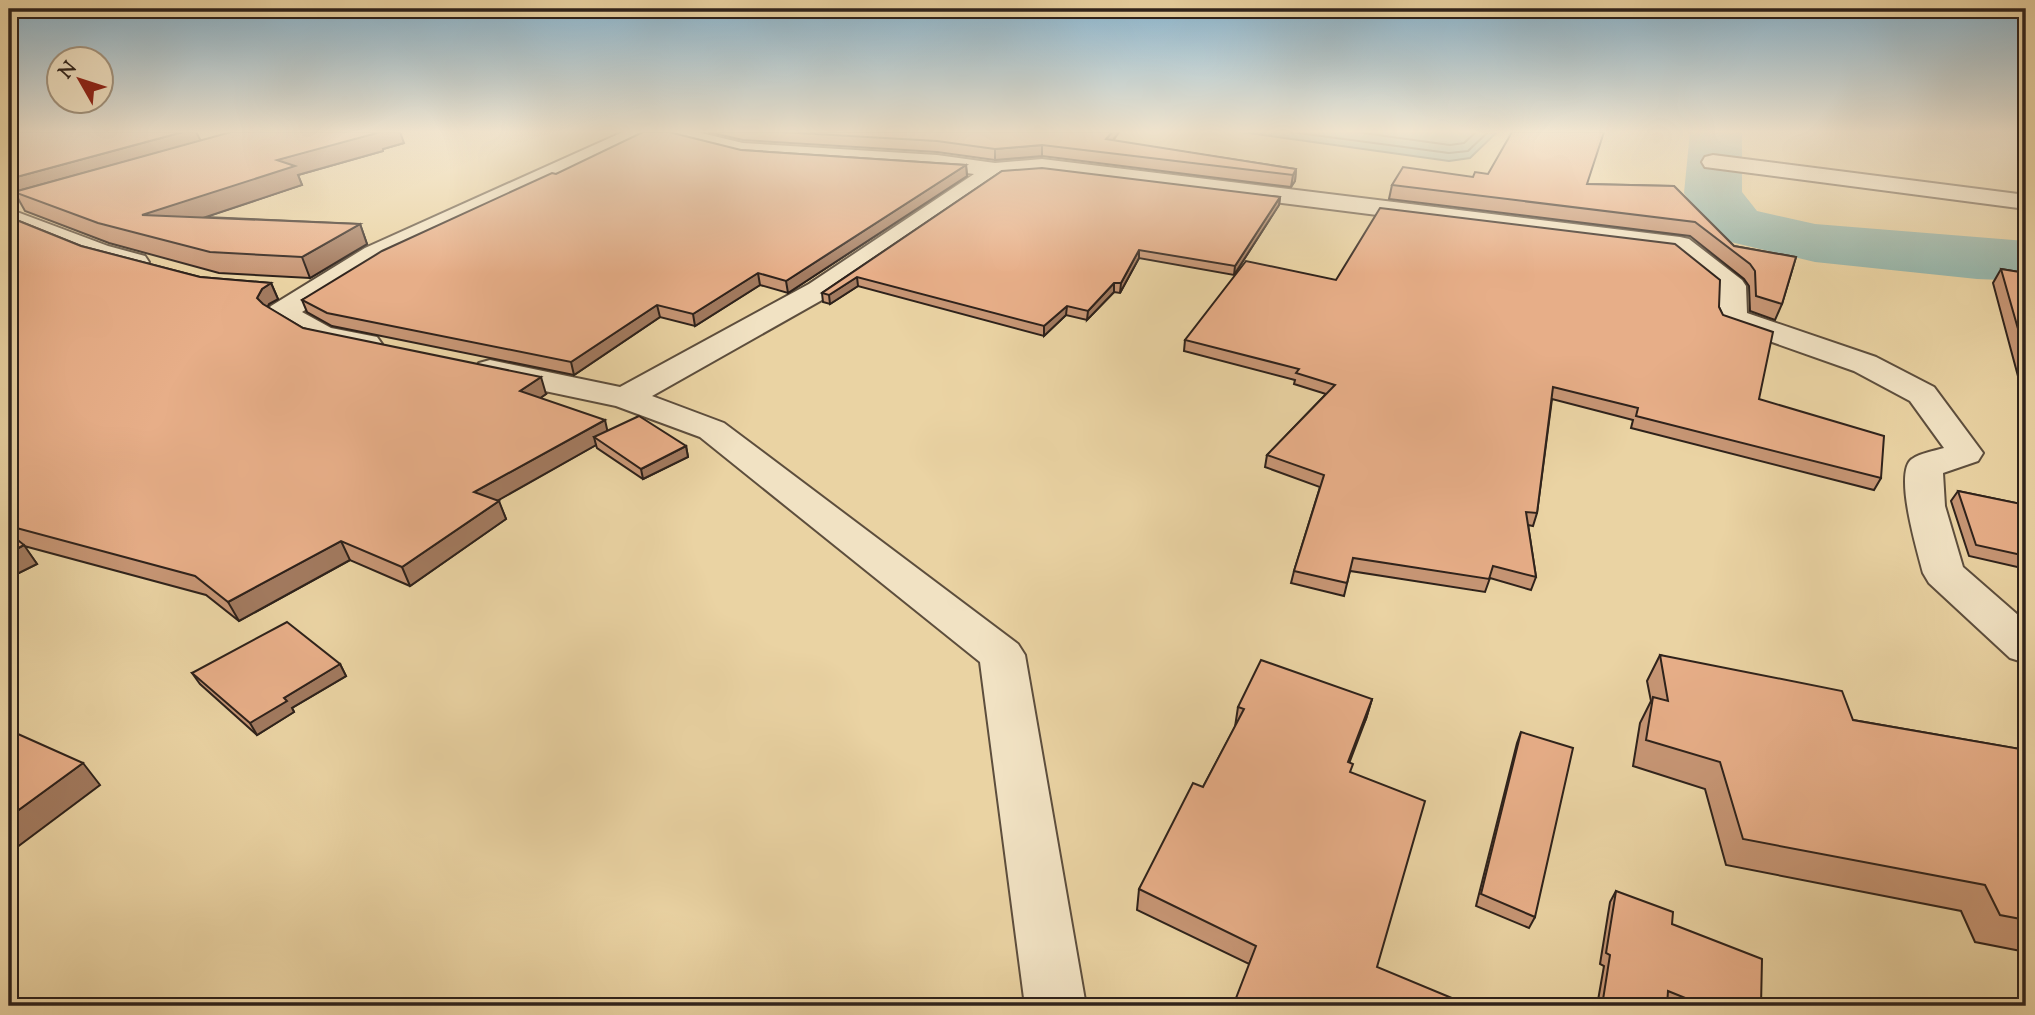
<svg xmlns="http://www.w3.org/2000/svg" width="2035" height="1015" viewBox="0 0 2035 1015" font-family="'Sorts Mill Goudy',serif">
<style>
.water{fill:#98b7ac;stroke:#6e7b72;stroke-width:2}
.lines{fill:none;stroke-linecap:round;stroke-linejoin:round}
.shore{stroke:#636c64;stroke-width:2}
.river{fill:#98b7ac;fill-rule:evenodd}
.street-casing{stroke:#5d4e3d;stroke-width:4}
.street{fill:#f1e2c3;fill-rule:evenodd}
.wall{fill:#c79675;stroke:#2e221b;stroke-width:2}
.shaded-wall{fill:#a27a5f;stroke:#2e221b;stroke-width:2}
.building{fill:#e7ae88;stroke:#2e221b;stroke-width:2}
</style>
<rect width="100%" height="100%" fill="#ead3a3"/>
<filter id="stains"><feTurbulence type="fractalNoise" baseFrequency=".00286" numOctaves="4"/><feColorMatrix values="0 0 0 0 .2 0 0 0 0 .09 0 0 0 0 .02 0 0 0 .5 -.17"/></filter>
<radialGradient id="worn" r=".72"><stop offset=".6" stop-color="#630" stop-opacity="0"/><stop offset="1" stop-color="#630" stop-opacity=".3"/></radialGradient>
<polygon class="water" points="1242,132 1497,132 1470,158 1449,161"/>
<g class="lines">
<g class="shore">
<polyline points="1291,132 1449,153 1468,151 1488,132"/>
<polyline points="1356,132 1450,145 1464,143 1476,132"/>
</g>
<polygon class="river" points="1690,132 1742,132 1742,192 1757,211 1815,224 2026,241 2026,281 1977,279 1815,262 1714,238 1684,193"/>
<defs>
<g id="street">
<path d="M 623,132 L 651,132 L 648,137 L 385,260 L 302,312 L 331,328 L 377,337 L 382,344 L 377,351 C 342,359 300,335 271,318 L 266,312 L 271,306 L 365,248 Z"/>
<path d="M 660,132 L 697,132 L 743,143 L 937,155 L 995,163 L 1042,159 L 1680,237 L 1689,239 L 1742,280 L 1746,286 L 1747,313 L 1876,357 L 1934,387 L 1983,453 L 1978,461 L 1943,473 L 1945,506 L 1963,567 L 2026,622 L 2026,663 L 2010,658 L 1929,583 L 1923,573 C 1918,553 1893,472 1912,459 C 1920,453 1934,451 1944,448 L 1910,401 L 1854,371 L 1721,324 L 1717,318 L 1718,289 L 1672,252 L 1042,173 L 1001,176 L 829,296 L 652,396 L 724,423 L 1018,644 L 1025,655 L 1086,1006 L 1025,1006 L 980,662 L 700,437 L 616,406 L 479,377 L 474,370 L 479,363 L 490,360 L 620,387 L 809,284 L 974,174 L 937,169 L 743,157 L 663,137 Z"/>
<polygon points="1713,155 2026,195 2026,209 1705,167 1702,162 1705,157"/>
<path d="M 9,209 L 108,246 L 145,256 L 149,262 L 145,268 C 116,275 39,238 9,226 Z"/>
</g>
</defs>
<use href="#street" class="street-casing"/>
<use href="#street" class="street"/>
</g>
<g class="wall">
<polygon points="9,132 196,132 200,141 404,143 383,149 383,151 298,175 302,185 205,217 360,224 367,244 310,278 219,273 109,243 25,211 15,193 9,195"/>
<polygon points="708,132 1119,132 1113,141 1296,169 1295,181 1291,187 1042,156 995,160 937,152 743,140"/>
<polygon points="741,150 966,165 967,176 788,293 760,285 695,326 660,317 574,375 332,326 307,312 302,300 556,174"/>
<polygon points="1002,171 1280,197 1279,205 1234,275 1139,258 1120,293 1114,292 1087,320 1066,315 1044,336 858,286 830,304 823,302 822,293"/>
<polygon points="1488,174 1587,184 1674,186 1734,246 1796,257 1782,304 1775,320 1750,311 1749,286 1744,279 1690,236 1389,199 1392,185 1473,177"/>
<polygon points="9,217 81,246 200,277 271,283 278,299 269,304 267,307 303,328 546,394 540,398 607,431 686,446 688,457 643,479 597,448 596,445 498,500 506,519 410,586 350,560 239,621 206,595 24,546 37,564 9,578"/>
<polygon points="2001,269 2026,273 2026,382 2019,380 1993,283"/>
<polygon points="1336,280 1719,307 1759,399 1881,478 1874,490 1631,428 1633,420 1552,399 1537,513 1533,526 1528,525 1536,577 1531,590 1490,578 1485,592 1350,571 1344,596 1291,583 1294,571 1320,487 1265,467 1267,455 1326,394 1294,384 1295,380 1184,351 1185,340"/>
<polygon points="1958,491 2026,505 2026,569 1969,556 1951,501"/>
<polygon points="1660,655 1853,720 2026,750 2026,952 1975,942 1961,911 1726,865 1705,789 1633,766 1640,723 1651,701 1647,681"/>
<polygon points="340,664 346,676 292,708 294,712 257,735 200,684 192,673"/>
<polygon points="1372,699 1366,719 1249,964 1137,910 1139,889 1203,787 1235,727 1238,707"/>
<polygon points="1521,732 1535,917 1529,928 1476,906 1517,743"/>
<polygon points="1616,891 1672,924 1761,1006 1670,1006 1667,1005 1667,1006 1597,1006 1604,966 1600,964 1610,902"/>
</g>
<g class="shaded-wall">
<polygon points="183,132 196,132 201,141 14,192 15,193 9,195 9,179"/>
<polygon points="373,132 400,132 404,143 383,149 383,151 298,175 302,185 152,235 142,215 277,160"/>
<polygon points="1112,132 1119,132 1105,150 1106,139"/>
<polygon points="1042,145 1042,156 995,160 995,149"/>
<polygon points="966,165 967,176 788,293 786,281"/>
<polygon points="1296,169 1295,181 1291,187 1293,175"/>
<polygon points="1280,197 1279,205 1234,275 1235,266"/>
<polygon points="360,224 367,244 310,278 302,257"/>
<polygon points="1139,250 1139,258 1120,293 1121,283"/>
<polygon points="758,273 760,285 695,326 693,314"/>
<polygon points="857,277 858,286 830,304 829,295"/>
<polygon points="271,283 278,299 269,304 264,314 257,298 262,289"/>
<polygon points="1114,283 1114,292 1087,320 1088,311"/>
<polygon points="657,305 660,317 574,375 571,362"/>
<polygon points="1067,306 1066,315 1044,336 1044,326"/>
<polygon points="541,377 546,394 526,408 520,391"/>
<polygon points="605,420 609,438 594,437 596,445 481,510 474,492"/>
<polygon points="686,446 688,457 643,479 641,469"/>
<polygon points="499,501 506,519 410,586 402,567"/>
<polygon points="341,541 350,560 239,621 228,602"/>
<polygon points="24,545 37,564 9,578 9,553"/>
<polygon points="340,664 346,676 292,708 294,712 257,735 250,723 284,698"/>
<polygon points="1372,699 1366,719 1342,782 1348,762"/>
<polygon points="9,724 15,732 9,737"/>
<polygon points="83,763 100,785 12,851 16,857 9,862 9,817"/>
</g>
<g class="building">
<polygon points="9,132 183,132 9,179"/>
<polygon points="231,132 373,132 371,132 377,133 277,160 295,166 142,215 360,224 302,257 210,252 98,223 14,192"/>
<polygon points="643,132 669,132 741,150 966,165 786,281 758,273 693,314 657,305 571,362 327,313 302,300 382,251 552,173 556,174"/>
<polygon points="781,132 1112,132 1106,139 1296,169 1293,175 1042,145 995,149 937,141"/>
<polygon points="1512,132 1604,132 1587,184 1674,186 1734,246 1796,257 1782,304 1756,296 1755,271 1750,264 1695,222 1392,185 1403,167 1473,177 1475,172 1488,174"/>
<polygon points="1042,168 1280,197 1235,266 1139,250 1121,283 1114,283 1088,311 1067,306 1044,326 857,277 829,295 822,293 1002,171"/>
<polygon points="1380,208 1675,244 1720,280 1719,307 1723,315 1773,332 1759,399 1884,436 1881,478 1636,416 1638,408 1553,387 1537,513 1526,512 1536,577 1493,566 1489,579 1353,558 1347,583 1294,571 1324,475 1267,455 1335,385 1296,373 1299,369 1185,340 1246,261 1336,280"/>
<polygon points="9,217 81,246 200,277 271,283 262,289 257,298 263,304 303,328 541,377 520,391 605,420 474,492 499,501 402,567 341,541 228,602 195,576 9,526"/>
<polygon points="2001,269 2026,273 2026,357"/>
<polygon points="639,416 686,446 641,469 594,437"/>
<polygon points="1958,491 2026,505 2026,556 1976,545"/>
<polygon points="9,533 24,545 9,553"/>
<polygon points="287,622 340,664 284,698 287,701 250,723 192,673"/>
<polygon points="1660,655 1842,691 1853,720 2026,750 2026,920 2000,915 1985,885 1743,839 1720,762 1646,740 1653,697 1668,701"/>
<polygon points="1261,660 1372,699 1348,762 1353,764 1350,772 1425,801 1377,967 1471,1006 1233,1006 1256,946 1139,889 1193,783 1203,787 1244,709 1238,707"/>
<polygon points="9,730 83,763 9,817"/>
<polygon points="1521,732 1573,748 1535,917 1481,894"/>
<polygon points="1616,891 1673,912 1672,924 1762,959 1761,1006 1705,1006 1668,991 1667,1006 1602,1006 1610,955 1606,953"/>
</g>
<linearGradient id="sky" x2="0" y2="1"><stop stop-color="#88b5d0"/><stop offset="0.48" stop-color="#f6ebd6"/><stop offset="1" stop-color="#f6ebd6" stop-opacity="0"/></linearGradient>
<rect width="2035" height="274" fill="url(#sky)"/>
<rect width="2035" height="1015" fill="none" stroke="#ead3a3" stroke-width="35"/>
<rect x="10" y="10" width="2014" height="994" fill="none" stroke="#2e221b" stroke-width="3.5"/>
<rect x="18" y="18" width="2000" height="980" fill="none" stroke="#2e221b" stroke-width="2"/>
<g transform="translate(80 80) rotate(309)"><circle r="33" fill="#f1e2c3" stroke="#a39580" stroke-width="2"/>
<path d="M0-5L12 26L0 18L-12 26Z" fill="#8f2418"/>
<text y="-10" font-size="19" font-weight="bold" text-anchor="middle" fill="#2e221b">N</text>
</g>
<rect width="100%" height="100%" filter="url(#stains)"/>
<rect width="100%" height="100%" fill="url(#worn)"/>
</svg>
